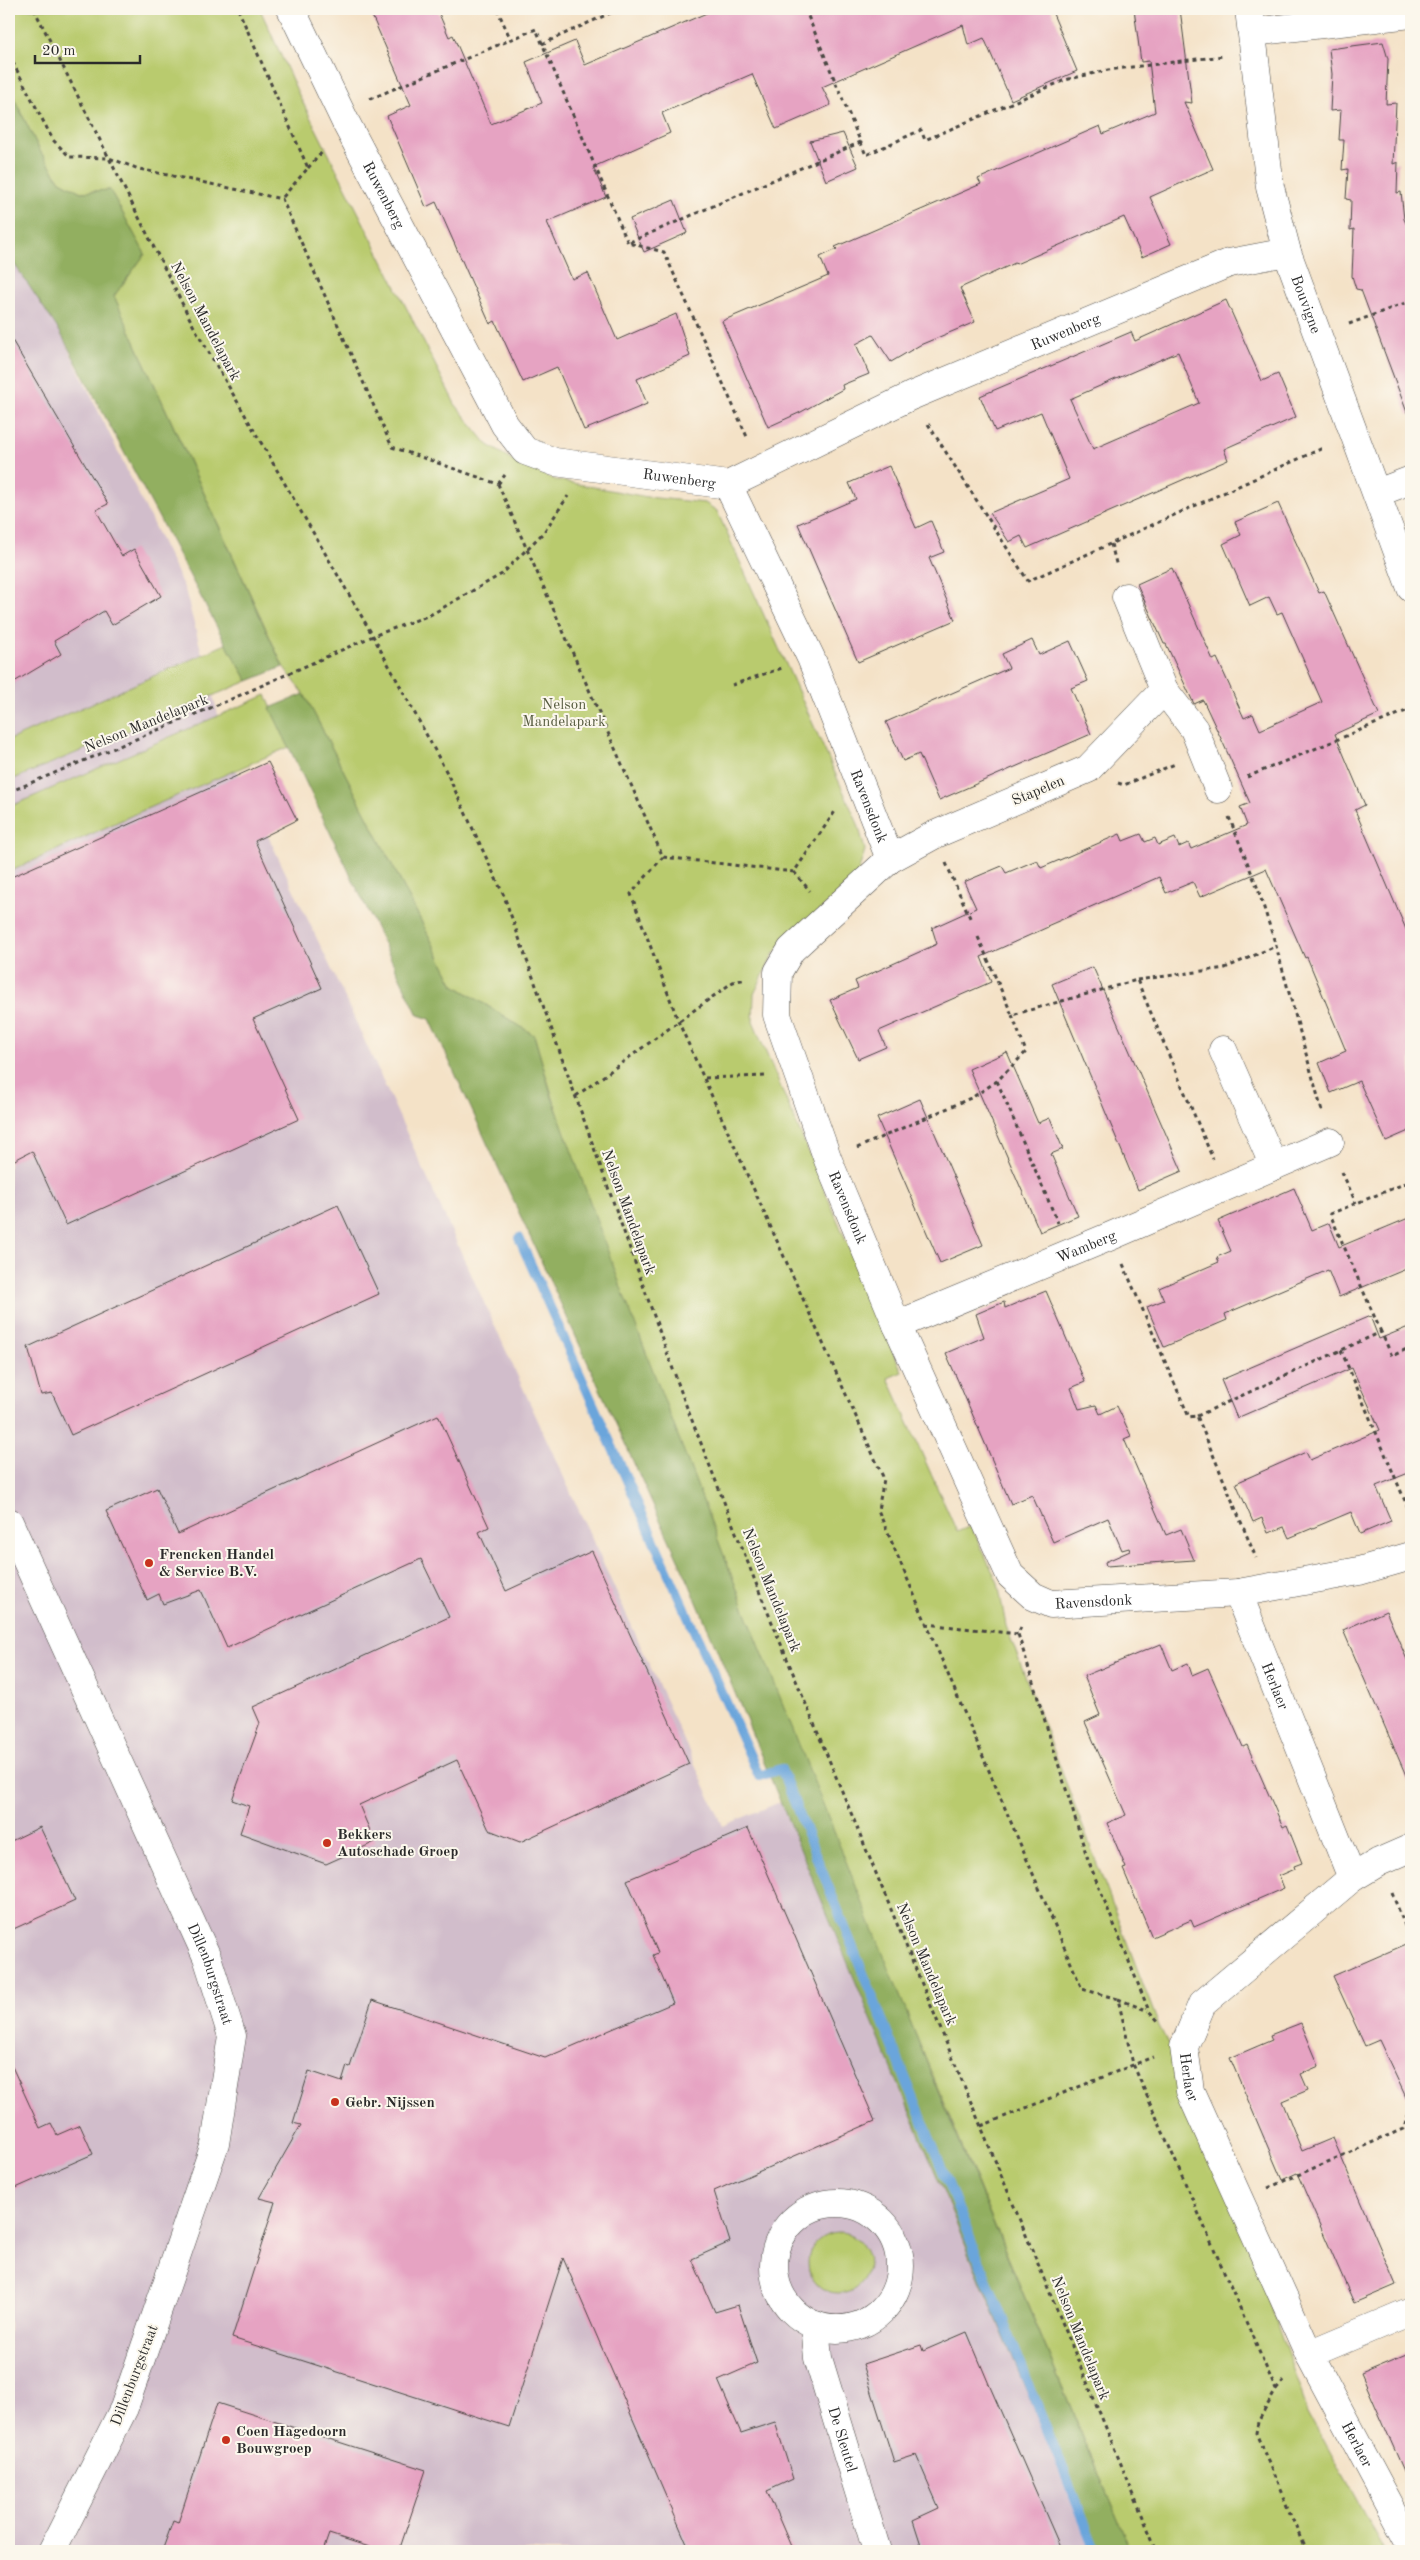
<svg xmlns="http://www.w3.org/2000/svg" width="1420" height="2560" viewBox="0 0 1420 2560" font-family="'Old Standard TT',serif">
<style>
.industrial{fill:#d1bdcb}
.green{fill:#b9cb6e;stroke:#727b4c}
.forest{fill:#92af61;stroke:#5e6d46}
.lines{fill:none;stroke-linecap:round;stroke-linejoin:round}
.stream{stroke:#6ba5db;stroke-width:10}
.building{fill:#e6a3c2;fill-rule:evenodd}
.minor-casing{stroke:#494642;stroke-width:29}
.path{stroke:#494642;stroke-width:3;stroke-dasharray:4 4;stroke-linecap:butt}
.minor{stroke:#fff;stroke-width:28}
.poi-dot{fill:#c8321e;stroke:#fbf7ec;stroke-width:2}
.labels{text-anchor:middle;stroke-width:4;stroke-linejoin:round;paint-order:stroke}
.street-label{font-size:15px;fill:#2b2b2b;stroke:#fbf7ec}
.park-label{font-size:15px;fill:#565b3f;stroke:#fbf7ec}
.poi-label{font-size:15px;font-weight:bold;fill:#2b2b2b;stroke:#fbf7ec;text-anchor:start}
</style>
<rect width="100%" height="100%" fill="#fbf7ec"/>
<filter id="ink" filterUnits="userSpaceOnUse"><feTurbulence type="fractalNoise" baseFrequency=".02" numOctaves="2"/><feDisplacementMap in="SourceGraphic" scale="10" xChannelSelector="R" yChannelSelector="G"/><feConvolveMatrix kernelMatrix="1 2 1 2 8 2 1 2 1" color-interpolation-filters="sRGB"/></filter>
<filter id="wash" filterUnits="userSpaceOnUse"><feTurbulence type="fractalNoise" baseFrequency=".0096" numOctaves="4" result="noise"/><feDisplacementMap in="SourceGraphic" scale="20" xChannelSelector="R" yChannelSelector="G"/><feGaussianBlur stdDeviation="1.12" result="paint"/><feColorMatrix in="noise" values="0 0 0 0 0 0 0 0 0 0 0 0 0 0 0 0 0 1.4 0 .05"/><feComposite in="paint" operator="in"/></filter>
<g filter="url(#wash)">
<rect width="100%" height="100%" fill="#f4e2c7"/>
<polygon class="industrial" points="9,256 60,332 185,590 228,752 340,987 723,1826 780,1802 1088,2538 1088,2551 9,2551"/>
<g class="green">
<path d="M 9,9 L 260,9 L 298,93 L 455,404 L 487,444 L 520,465 L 556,480 L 647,497 L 705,503 L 717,511 L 858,824 L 865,850 L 857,876 L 774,953 L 754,994 L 753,1022 L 902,1372 L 888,1378 L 957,1532 L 971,1526 L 998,1583 L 1006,1626 L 1159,2026 L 1183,2072 L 1240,2221 L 1308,2412 L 1385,2551 L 1131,2551 C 989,2211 845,1872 713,1528 C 651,1365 582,1203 534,1035 L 454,985 L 304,694 L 283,666 L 114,296 L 145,254 L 110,190 L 81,192 L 60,181 L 40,151 L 9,88 Z"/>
<polygon points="226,644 248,681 9,781 9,740"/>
<polygon points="266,695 289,747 137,813 9,872 9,807"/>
<circle cx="838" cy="2263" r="30"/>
</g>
<g class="forest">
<polygon points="9,88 40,151 60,181 81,192 110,190 145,254 114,296 283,667 248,681 226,644 60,332 9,256"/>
<polygon points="304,694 454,985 534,1035 552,1097 622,1290 741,1600 945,2108 1131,2551 1088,2551 1088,2538 689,1583 430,1019 418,1015 270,708"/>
</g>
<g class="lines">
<polyline class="stream" points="519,1238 759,1776 781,1769 1096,2551"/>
</g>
<g id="blocks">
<g class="building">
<polygon points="369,9 437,9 449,37 453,35 491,124 542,103 526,62 575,41 585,65 716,9 1051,9 1077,71 1011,100 984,38 968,45 963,25 822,87 831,105 776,129 752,74 662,113 670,133 593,167 606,197 547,222 572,279 588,273 617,340 676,314 690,356 637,379 647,404 584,430 557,367 523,382 495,321 490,324 436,202 426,207 387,116 411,105"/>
<polygon points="1134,9 1180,9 1192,103 1184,102 1213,169 1150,197 1171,244 1142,257 1124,217 1016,264 1015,263 960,288 975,322 920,345 891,362 873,335 856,344 869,374 842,385 843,389 801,412 768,427 722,321 828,276 820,257 837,249 835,247 981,184 978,179 1100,126 1103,134 1155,112 1149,61 1141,62"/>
<polygon points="1383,42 1388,59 1386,104 1396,103 1393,164 1398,162 1397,193 1401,192 1404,219 1410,232 1411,414 1408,415 1361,290 1356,289 1352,276 1354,229 1350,230 1351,200 1346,199 1348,169 1342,170 1344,140 1339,140 1341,110 1330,111 1332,74 1329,49"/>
<polygon points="843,133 858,167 826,181 810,141"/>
<polygon points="674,200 687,233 644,252 630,219"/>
<path d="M 1226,300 L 1262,381 L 1278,374 L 1296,417 L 1224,449 L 1228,460 L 1027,548 L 1021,536 L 1009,542 L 990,513 L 1069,479 L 1041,412 L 995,431 L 980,396 L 1131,332 L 1135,341 ZM 1178,352 L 1199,403 L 1093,449 L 1070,399 Z"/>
<polygon points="9,335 108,504 96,510 122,556 134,549 161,596 112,625 104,611 54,641 61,654 9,685"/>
<polygon points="889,466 916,528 931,521 944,552 929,558 955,620 858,662 798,524 856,499 849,483"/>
<polygon points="1278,503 1319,593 1324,591 1379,714 1335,734 1365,805 1355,810 1411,941 1411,1130 1386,1141 1359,1081 1331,1093 1319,1063 1346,1051 1307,957 1305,958 1266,869 1200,897 1193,882 1166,893 1159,877 1047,926 1048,927 981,957 991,982 879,1031 886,1047 858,1059 830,1000 858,988 855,981 937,944 932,928 976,908 964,882 1002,866 1006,873 1037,860 1041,868 1120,834 1123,841 1141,834 1145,842 1155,838 1158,845 1175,838 1179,847 1188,843 1191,849 1247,825 1240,807 1250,803 1224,745 1203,700 1194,704 1166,644 1164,644 1137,584 1172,568 1213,660 1217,658 1244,718 1253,714 1260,730 1322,702 1282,612 1277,614 1269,597 1250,606 1223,544 1241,535 1235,522"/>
<polygon points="1032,640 1039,655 1070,641 1088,681 1071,688 1091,734 939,800 919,754 903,761 886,722 1009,668 1002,654"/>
<polygon points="268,762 297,820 255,841 322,988 253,1019 299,1119 66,1225 32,1151 9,1163 9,878"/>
<polygon points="1093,967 1182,1171 1138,1190 1052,984"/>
<polygon points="1007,1052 1038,1123 1050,1118 1063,1149 1051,1154 1078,1216 1040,1232 969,1069"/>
<polygon points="920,1099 983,1245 940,1263 877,1118"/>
<polygon points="1294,1188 1312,1230 1329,1223 1339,1247 1411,1217 1411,1267 1339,1297 1328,1270 1225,1314 1227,1320 1164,1347 1147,1307 1164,1300 1159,1288 1219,1262 1217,1257 1231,1251 1218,1221"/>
<polygon points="338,1205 379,1294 71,1435 52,1393 41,1395 28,1347"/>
<polygon points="1046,1291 1085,1382 1071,1388 1079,1409 1096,1405 1100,1414 1117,1406 1131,1436 1124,1439 1166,1535 1181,1529 1194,1560 1106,1566 1105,1562 1130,1551 1129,1548 1122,1550 1108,1518 1053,1542 1032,1495 1011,1504 946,1353 984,1337 976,1314 1004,1302 1005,1308"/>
<polygon points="1370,1316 1379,1339 1411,1326 1411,1472 1376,1486 1391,1521 1360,1534 1351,1512 1289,1538 1284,1527 1268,1533 1262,1518 1253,1522 1236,1483 1306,1452 1310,1460 1380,1430 1352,1368 1237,1418 1221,1380"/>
<polygon points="438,1415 489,1527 479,1532 506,1591 592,1551 689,1764 520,1842 489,1830 457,1760 359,1805 375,1842 326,1864 240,1833 249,1806 232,1800 260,1723 253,1707 449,1617 421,1559 227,1648 201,1590 163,1604 159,1594 147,1600 106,1511 157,1488 178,1534"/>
<polygon points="1386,1611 1411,1669 1411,1787 1343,1630"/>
<polygon points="1161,1644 1172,1670 1188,1663 1192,1675 1208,1668 1243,1747 1247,1745 1283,1827 1287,1825 1302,1863 1294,1866 1295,1869 1279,1876 1284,1888 1194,1927 1191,1920 1152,1937 1123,1869 1126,1868 1107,1823 1126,1815 1085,1722 1100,1715 1084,1676"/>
<polygon points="40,1827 75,1901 9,1931 9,1842"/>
<polygon points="748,1828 875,2121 714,2191 730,2242 692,2259 715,2312 738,2305 757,2363 718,2380 741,2433 775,2422 793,2479 767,2491 793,2551 690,2551 563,2258 509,2427 232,2338 275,2202 259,2198 301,2125 293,2123 309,2071 342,2082 347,2066 350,2067 372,2000 545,2058 673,2003 653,1955 658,1953 627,1880"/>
<polygon points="1411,1942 1411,2108 1379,2040 1365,2046 1333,1976"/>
<polygon points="1301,2023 1319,2066 1301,2074 1308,2090 1282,2101 1302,2151 1333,2138 1396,2285 1354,2303 1297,2173 1282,2180 1230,2058 1272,2040 1270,2035"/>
<polygon points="9,2060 40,2128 51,2123 57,2135 80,2125 93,2154 9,2191"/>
<polygon points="967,2332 991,2389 1062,2551 923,2551 913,2520 939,2508 916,2455 894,2462 863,2364 921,2345 923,2351"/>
<polygon points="1411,2352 1411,2487 1361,2373"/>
<polygon points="217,2403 426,2470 399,2551 382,2551 329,2534 323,2551 162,2551 173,2521 178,2523"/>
</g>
</g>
</g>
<g filter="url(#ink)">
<use href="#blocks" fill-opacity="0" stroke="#494642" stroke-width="1"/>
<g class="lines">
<defs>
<g id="minor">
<path id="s1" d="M 291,9 L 346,123 L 505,425 L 525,451 L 555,462 L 728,485 L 911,396 L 1229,263 L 1287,252"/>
<path id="s2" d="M 1249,9 L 1270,187 L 1287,252 L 1411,588"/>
<polyline points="1252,32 1411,14"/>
<path id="s3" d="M 728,485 L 811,658 L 890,859"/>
<polyline points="1377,493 1411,480"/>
<path id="s4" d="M 1126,597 L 1164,690 L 1088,769 L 934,835 L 890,859 L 791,950 L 778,972 L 777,1015 L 828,1160 L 897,1325 L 1010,1575 L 1033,1596 L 1051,1604 L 1238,1593 L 1359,1571 L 1411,1556"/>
<polyline points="1164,690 1194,729 1218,789"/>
<polyline points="1223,1050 1274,1166"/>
<path id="s5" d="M 897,1325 L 1111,1236 L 1330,1142"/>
<path id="s6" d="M 9,1522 L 207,1957 L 232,2036 L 215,2144 L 124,2408 L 52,2551"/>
<path id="s7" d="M 1238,1593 L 1352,1878 L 1202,2004 L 1184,2047 L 1190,2091 L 1309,2354 L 1411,2545"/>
<polyline points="1352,1878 1379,1862 1411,1848"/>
<circle cx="837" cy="2266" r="63"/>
<path id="s8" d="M 815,2325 L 818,2358 L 877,2551"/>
<polyline points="1309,2354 1411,2311"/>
</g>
</defs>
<use href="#minor" class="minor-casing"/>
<g class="path">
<polyline points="34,9 193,325 373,636 446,771 504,896 684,1400 759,1591 1157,2551"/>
<polyline points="238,9 308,168 282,198"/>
<polyline points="497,9 511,40"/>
<polyline points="805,9 866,155 921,130 925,140 1065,80 1108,70 1223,56"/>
<polyline points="542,44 619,9"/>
<polyline points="9,55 53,140 70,157 109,158 139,169 282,199 392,447 498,484 663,857 631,894 679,1023 884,1479 878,1510 1082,1989 1118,1999 1133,2064 1276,2390 1258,2422 1256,2433 1306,2551"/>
<polyline points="370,99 536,29 628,243 664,252 748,439"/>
<polyline points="308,168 324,150"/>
<polyline points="630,242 861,142"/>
<polyline points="1349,324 1411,301"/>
<polyline points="928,424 1028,581 1325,447"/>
<polyline points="498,484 505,475"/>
<polyline points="1111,544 1117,567"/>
<polyline points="732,685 782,668"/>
<polyline points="1247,777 1411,709"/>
<polyline points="1118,783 1124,785 1175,764"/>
<polyline points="9,792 227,701 373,636 430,615 502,574 544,532 568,496"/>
<polyline points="1229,817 1258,889 1276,946 1322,1111"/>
<polyline points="663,857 794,872 836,810"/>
<polyline points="946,863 971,920"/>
<polyline points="794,872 810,891"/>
<polyline points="978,937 1012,1015 1137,980 1213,1159"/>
<polyline points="1137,980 1225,968 1276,946"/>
<polyline points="705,1078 765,1076"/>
<polyline points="997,1081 1058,1223"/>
<polyline points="576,1096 733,982 746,979"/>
<polyline points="857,1148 973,1097 997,1081 1026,1052 1012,1015"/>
<polyline points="1342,1172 1356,1203"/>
<polyline points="1123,1264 1189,1417 1197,1416 1256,1558"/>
<polyline points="1381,1332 1330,1214 1411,1181"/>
<polyline points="1341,1350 1411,1515"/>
<polyline points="1197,1416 1381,1332 1392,1356 1411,1347"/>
<polyline points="926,1624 1018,1634"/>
<polyline points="1021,1627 1018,1634 1088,1860 1149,2011 1160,2023"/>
<polyline points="1392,1893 1411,1941"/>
<polyline points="1118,1999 1148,2011"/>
<polyline points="981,2126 1153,2057"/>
<polyline points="1268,2188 1403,2129 1411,2108"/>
<polyline points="1276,2390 1286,2379"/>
</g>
<use href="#minor" class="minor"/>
</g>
</g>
<g class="poi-dot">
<circle cx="149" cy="1563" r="5"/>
<circle cx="327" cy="1843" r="5"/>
<circle cx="335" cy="2102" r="5"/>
<circle cx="226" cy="2440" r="5"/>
</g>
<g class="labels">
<g class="street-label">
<text dy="5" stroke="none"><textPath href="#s1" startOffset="208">Ruwenberg</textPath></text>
<text dy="5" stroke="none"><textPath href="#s2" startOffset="302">Bouvigne</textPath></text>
<text transform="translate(206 321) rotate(62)" y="5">Nelson Mandelapark</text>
<text dy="5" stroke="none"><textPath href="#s1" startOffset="1078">Ruwenberg</textPath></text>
<text dy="5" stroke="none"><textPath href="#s1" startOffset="658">Ruwenberg</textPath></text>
<text transform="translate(146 723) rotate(-22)" y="5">Nelson Mandelapark</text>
<text transform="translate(1038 790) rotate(-23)" y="5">Stapelen</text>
<text dy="5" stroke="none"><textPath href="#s3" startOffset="351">Ravensdonk</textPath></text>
<text dy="5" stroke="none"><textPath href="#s4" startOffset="836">Ravensdonk</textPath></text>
<text transform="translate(629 1212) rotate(70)" y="5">Nelson Mandelapark</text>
<text dy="5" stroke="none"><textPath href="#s5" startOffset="205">Wamberg</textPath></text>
<text transform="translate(772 1590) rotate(68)" y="5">Nelson Mandelapark</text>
<text dy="5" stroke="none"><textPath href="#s4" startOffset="1331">Ravensdonk</textPath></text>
<text dy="5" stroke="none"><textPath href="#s7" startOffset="100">Herlaer</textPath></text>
<text transform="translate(927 1964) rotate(67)" y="5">Nelson Mandelapark</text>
<text dy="5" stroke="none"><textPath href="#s6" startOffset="495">Dillenburgstraat</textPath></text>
<text dy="5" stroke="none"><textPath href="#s7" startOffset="580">Herlaer</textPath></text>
<text transform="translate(1081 2338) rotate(68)" y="5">Nelson Mandelapark</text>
<text transform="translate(134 2375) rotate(-69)" y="5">Dillenburgstraat</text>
<text dy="5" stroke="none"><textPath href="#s8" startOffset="118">De Sleutel</textPath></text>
<text dy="5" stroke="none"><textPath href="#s7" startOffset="985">Herlaer</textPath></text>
</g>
<g class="park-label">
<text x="564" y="709">Nelson<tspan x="564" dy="17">Mandelapark</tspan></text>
</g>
<g class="poi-label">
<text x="159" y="1559">Frencken Handel<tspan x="159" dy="17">&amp; Service B.V.</tspan></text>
<text x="337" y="1839">Bekkers<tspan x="337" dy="17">Autoschade Groep</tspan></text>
<text x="345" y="2107">Gebr. Nijssen</text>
<text x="236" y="2436">Coen Hagedoorn<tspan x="236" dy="17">Bouwgroep</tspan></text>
</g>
</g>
<rect width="1420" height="2560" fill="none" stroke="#fbf7ec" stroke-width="30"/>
<path d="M35 55v8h105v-8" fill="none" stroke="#2b2b2b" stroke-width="2.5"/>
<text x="42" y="55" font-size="15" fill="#2b2b2b" stroke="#fbf7ec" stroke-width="4" paint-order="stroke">20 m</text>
</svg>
